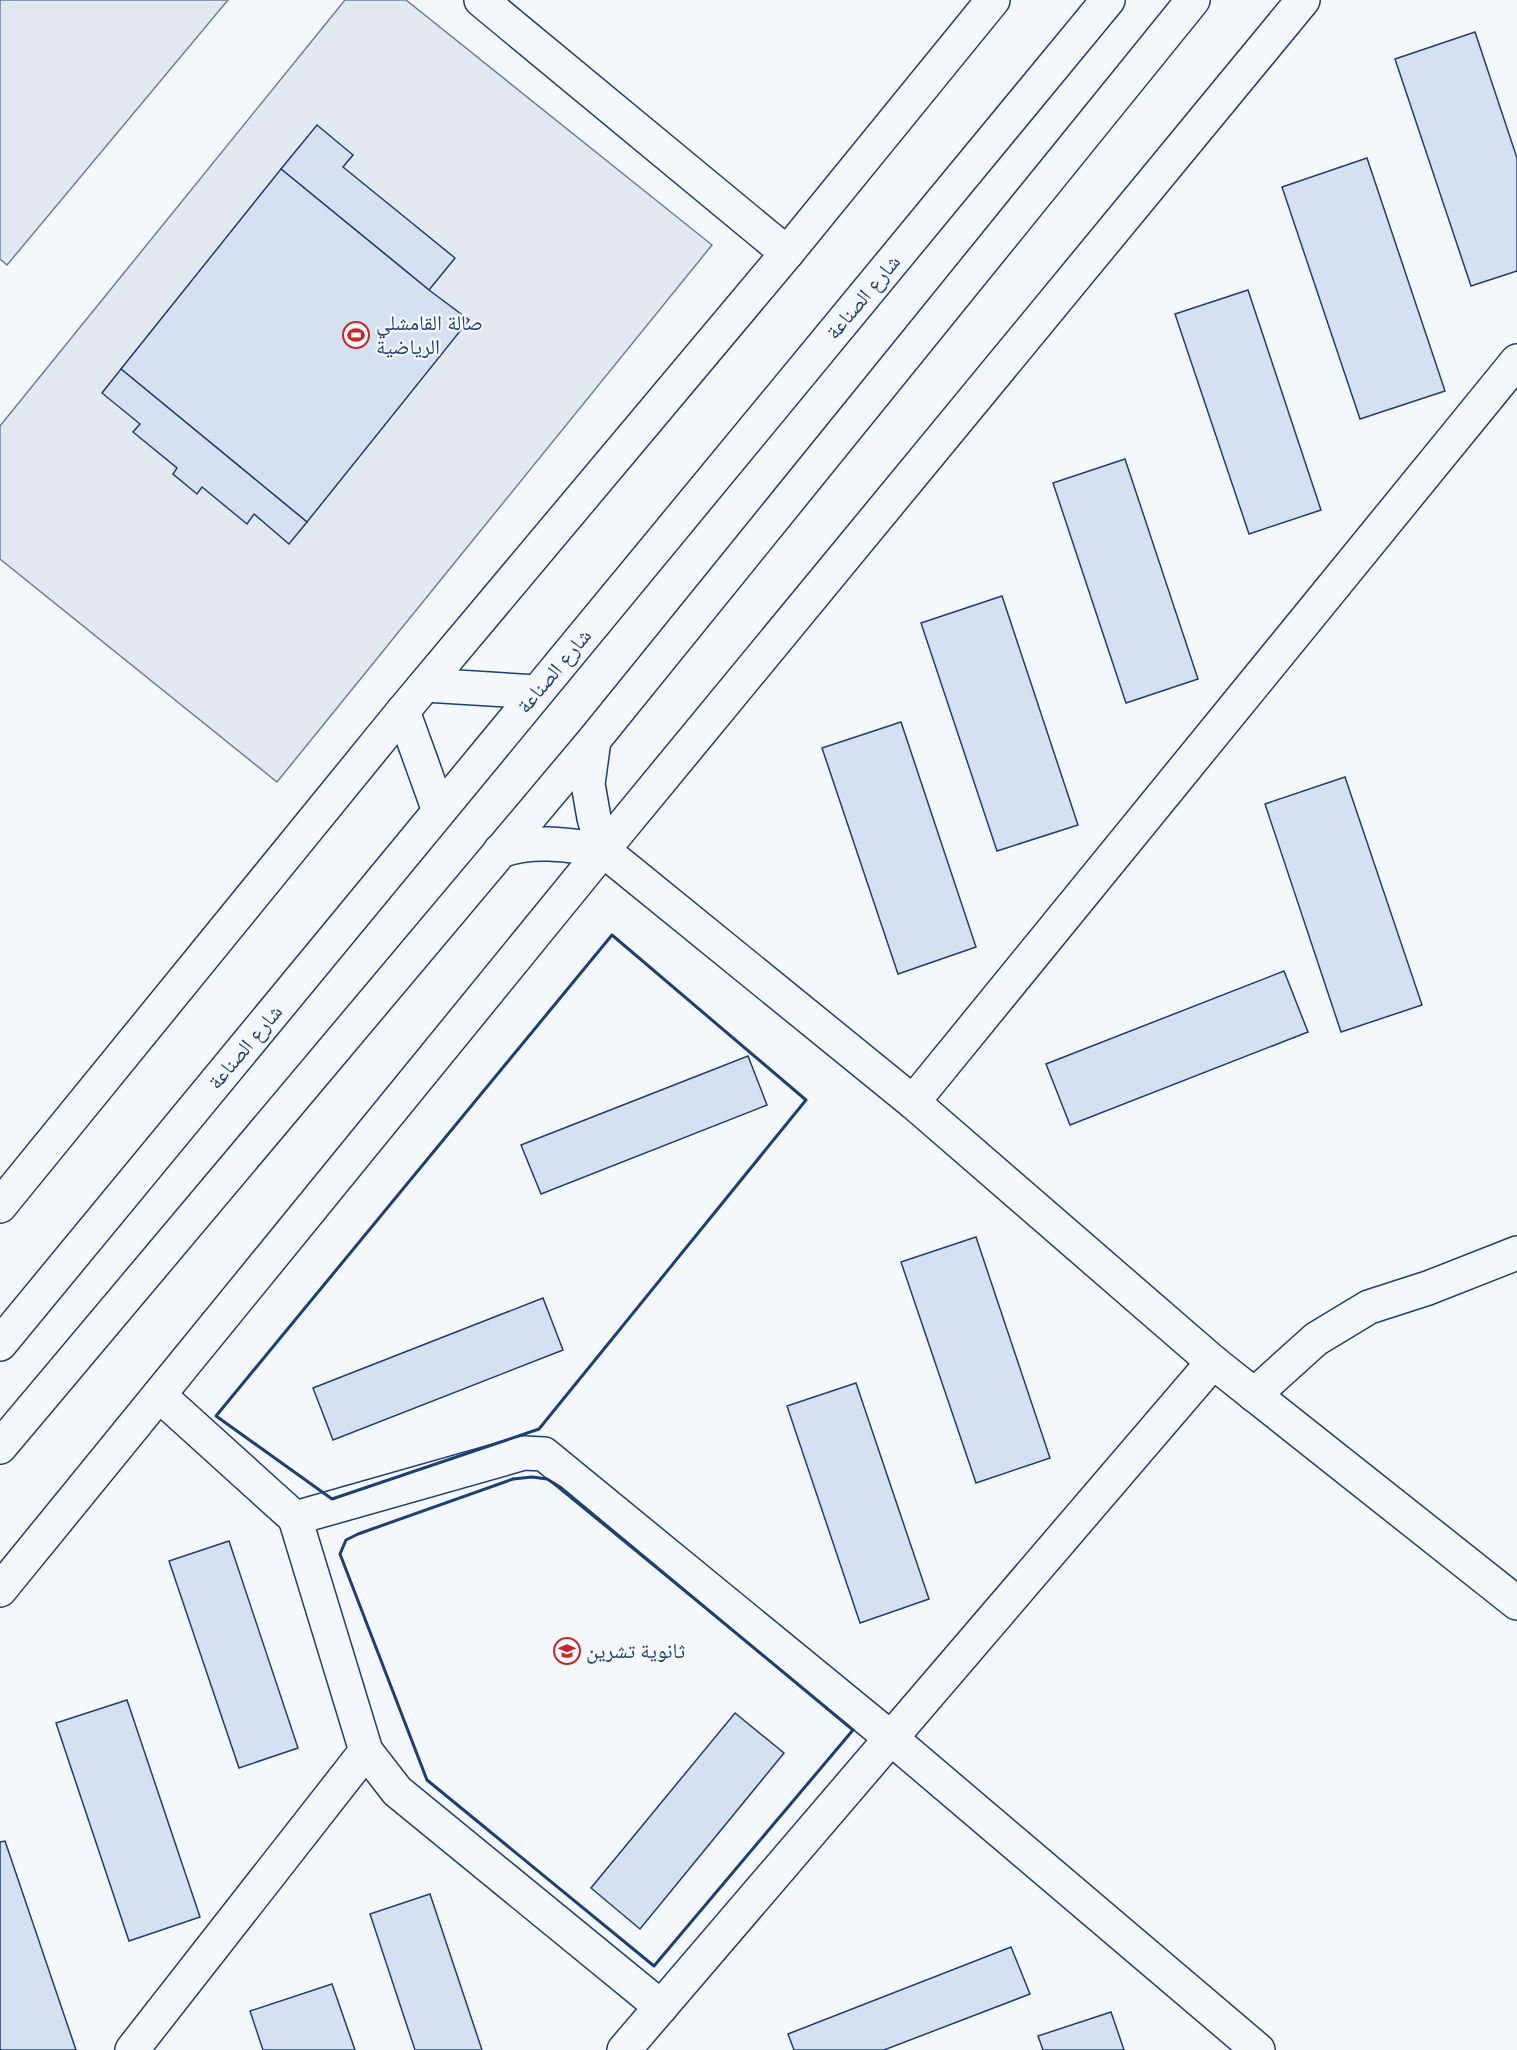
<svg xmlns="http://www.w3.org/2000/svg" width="1517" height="2050" viewBox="0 0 1517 2050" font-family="Roboto,'Noto Naskh Arabic',sans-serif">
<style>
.green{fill:#e3e9f0;stroke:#687fa3;stroke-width:1.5}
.building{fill:#d5e0f0;stroke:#1d3f73;stroke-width:1.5}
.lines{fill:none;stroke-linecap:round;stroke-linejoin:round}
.street-casing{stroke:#1d3f73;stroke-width:36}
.secondary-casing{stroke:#1d3f73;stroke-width:36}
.street{stroke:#f4f7fb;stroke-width:33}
.secondary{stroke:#f4f7fb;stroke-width:33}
.wall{stroke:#1d3f73;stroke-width:3}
.labels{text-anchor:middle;stroke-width:4.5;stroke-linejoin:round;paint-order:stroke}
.street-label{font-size:21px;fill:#1d3f73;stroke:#f4f7fb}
.poi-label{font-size:21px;fill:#1d3f73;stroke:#f4f7fb;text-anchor:start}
</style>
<rect width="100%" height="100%" fill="#f4f7fb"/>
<g class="green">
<polygon points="0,0 228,0 7,265 0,259"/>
<polygon points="345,0 406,0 712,245 277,782 0,559 0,426"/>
</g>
<g class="building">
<polygon points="1475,32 1517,158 1517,271 1471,286 1395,59"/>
<polygon points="317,125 353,155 343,167 455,258 429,290 281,169"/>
<polygon points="1367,158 1445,391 1360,419 1282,187"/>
<polygon points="281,169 429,290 469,320 307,522 121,369"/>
<polygon points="1248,290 1321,510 1249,534 1175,314"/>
<polygon points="121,369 307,522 289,544 254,514 247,524 202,487 197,494 173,474 177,468 133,432 140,424 102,393"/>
<polygon points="1125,459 1198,679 1126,703 1053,483"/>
<polygon points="1002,596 1078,825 997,851 921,623"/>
<polygon points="901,722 976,947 898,974 822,748"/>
<polygon points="1345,777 1422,1005 1341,1032 1265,804"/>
<polygon points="1284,971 1308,1032 1070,1125 1046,1064"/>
<polygon points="748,1056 767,1105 541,1194 521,1145"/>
<polygon points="976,1237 1050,1458 976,1483 901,1262"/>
<polygon points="543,1298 563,1350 333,1440 313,1388"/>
<polygon points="856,1383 929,1599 860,1623 787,1406"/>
<polygon points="229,1541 298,1748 239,1768 169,1561"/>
<polygon points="127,1700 200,1917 129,1941 56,1723"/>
<polygon points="735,1713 784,1753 640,1929 591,1888"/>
<polygon points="5,1841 76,2050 0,2050 0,1842"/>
<polygon points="430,1894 482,2050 415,2050 370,1914"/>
<polygon points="1011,1947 1030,1994 884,2050 794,2050 788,2034"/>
<polygon points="332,1984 355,2050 263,2050 250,2011"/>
<polygon points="1111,2012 1124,2050 1043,2050 1038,2036"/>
</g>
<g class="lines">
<defs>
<g id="street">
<polyline points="481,0 787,253"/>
<polyline points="594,740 588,784 594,818 603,850"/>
<path d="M 500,851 C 533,839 568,845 603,850 L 913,1102 L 1213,1362 L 1517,1603"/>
<polyline points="913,1102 1517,361"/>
<polyline points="0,1206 403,711 787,253 993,0"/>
<polyline points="159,1395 295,1518 524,1453 544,1454 892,1739 1258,2050"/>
<polyline points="1254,1395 1316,1339 1369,1307 1428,1288 1517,1253"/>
<polyline points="295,1518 366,1751 397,1791 661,2007"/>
<polyline points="0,1590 603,850 1303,0"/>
<polyline points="132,2050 366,1751"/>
<polyline points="624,2050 1213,1362"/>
</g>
<g id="secondary">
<polyline points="425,685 537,692"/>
<polyline points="403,711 439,811"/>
<polyline points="0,1344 1108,0"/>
<polyline points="0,1447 594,740 1193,0"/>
</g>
</defs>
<use href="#street" class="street-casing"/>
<use href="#secondary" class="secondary-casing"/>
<use href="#street" class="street"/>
<use href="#secondary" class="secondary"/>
<g class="wall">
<polygon points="612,935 806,1100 539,1429 332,1499 216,1416"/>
<polygon points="532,1477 547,1479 560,1487 853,1730 654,1966 427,1780 340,1554 346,1540 358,1534 513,1479"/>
</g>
</g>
<defs>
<symbol id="stadium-ring" viewBox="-11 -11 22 22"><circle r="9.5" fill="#f4f7fb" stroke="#c62828" stroke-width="1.5"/><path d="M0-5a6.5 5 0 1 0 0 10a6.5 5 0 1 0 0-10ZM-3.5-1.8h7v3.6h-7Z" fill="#c62828"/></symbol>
<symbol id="school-ring" viewBox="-11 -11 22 22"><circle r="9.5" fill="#f4f7fb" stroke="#c62828" stroke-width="1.5"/><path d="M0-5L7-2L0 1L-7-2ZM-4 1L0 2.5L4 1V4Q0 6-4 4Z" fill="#c62828"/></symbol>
</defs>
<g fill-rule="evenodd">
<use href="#stadium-ring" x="341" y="320" width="30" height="30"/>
<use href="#school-ring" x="552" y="1636" width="30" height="30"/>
</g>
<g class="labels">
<g class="street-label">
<text transform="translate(863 297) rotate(-50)" y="7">شارع الصناعة</text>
<text transform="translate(554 671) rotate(-50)" y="7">شارع الصناعة</text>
<text transform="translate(245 1047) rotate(-50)" y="7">شارع الصناعة</text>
</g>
<g class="poi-label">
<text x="376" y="330">صالة القامشلي<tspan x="376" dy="24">الرياضية</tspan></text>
<text x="586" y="1658">ثانوية تشرين</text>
</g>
</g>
</svg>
